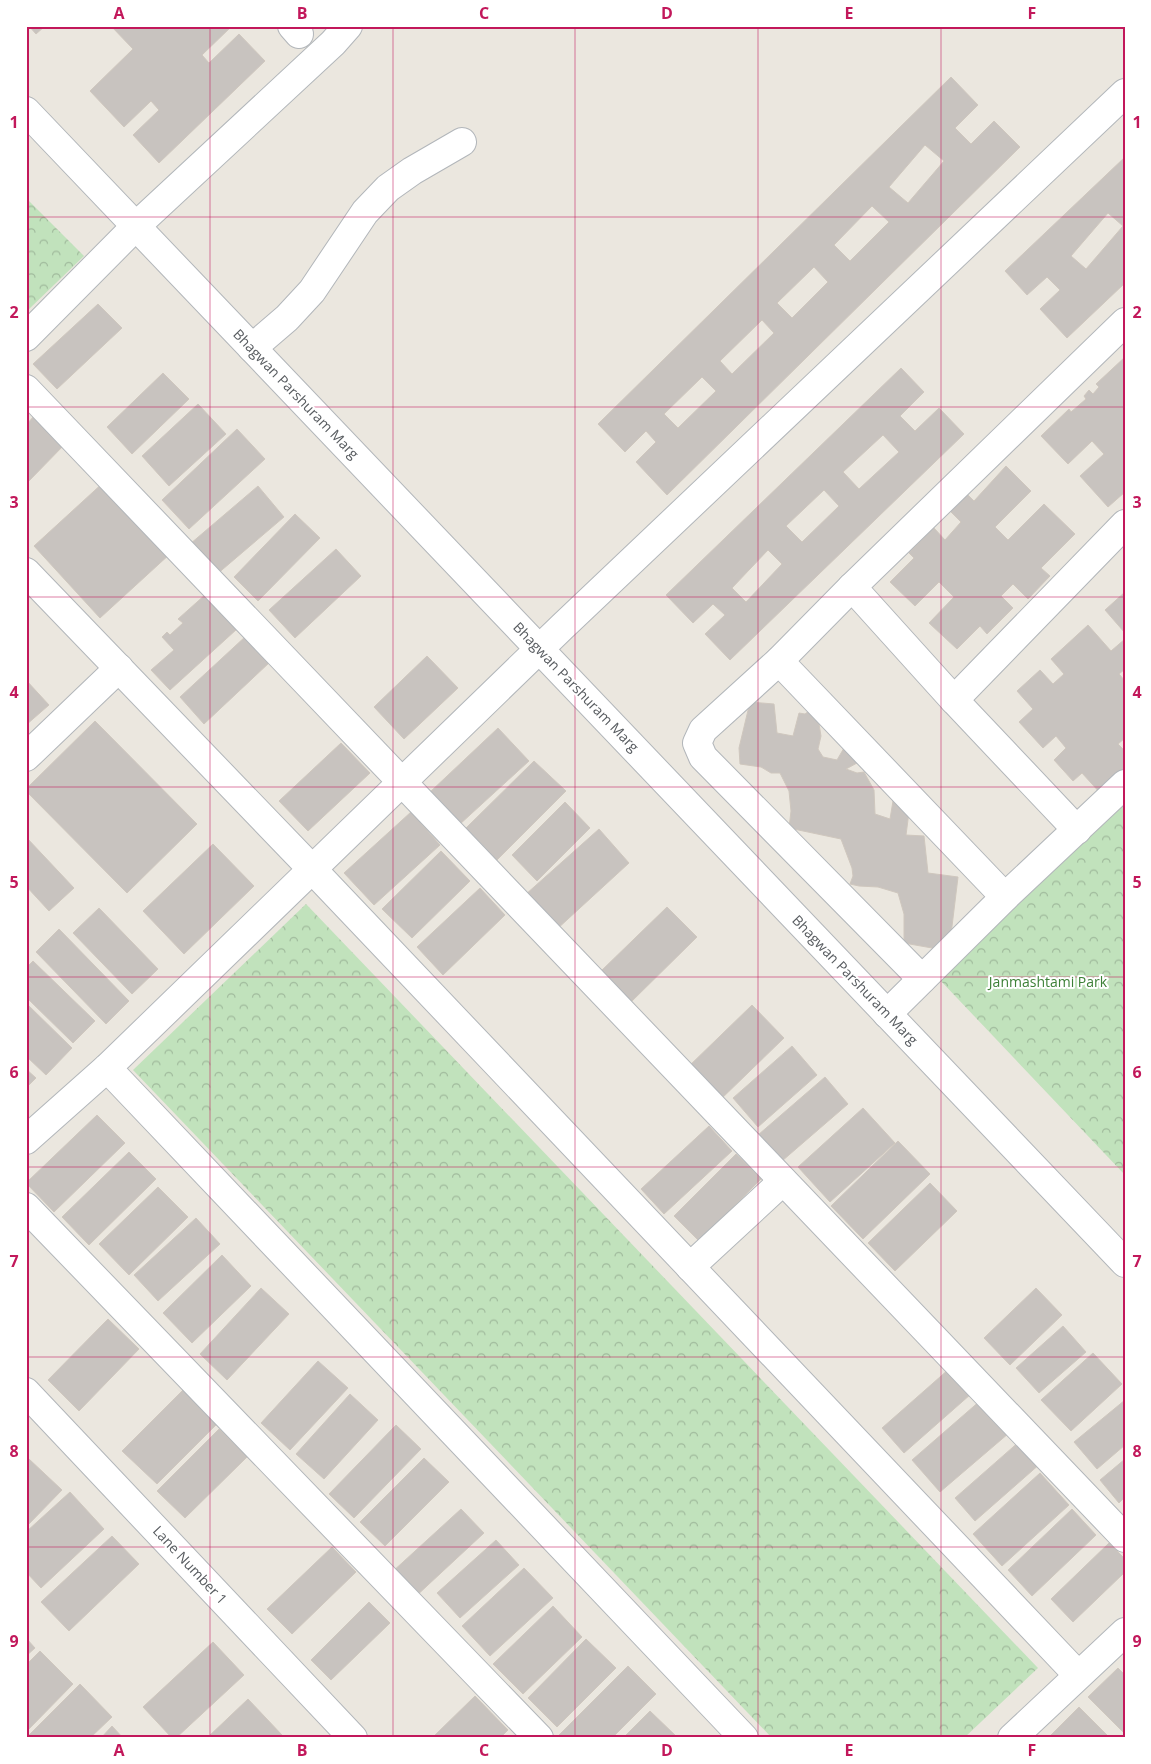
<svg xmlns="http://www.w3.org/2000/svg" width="1151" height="1764" viewBox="0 0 1151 1764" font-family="'Open Sans',sans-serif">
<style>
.park{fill:url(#park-crowns)}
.building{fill:#c8c3bf;stroke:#cfc7be;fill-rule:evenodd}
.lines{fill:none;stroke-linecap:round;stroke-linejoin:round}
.minor-casing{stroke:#b2b6ba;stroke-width:30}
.minor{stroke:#fff;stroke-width:28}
.grid{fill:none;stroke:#c2185b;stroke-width:1;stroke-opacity:0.55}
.labels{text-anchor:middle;stroke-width:4;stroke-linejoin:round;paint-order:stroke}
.street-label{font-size:14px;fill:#585c60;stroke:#fff}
.park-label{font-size:14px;fill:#3d8037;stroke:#fff}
.neatline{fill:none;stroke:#c2185b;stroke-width:2}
.grid-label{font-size:16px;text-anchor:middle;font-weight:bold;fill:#c2185b}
</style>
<defs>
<pattern id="park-crowns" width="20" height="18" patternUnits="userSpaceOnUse" patternTransform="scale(1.25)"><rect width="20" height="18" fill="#c1e2bc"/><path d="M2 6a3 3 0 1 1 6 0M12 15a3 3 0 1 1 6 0" fill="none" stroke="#a0ba9c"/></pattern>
</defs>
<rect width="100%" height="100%" fill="#ebe7df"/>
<g class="park">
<polygon points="26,198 84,256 26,312"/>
<polygon points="1125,804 1125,1175 939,979"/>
<polygon points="306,904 1038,1668 964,1738 772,1738 133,1070"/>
</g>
<g class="building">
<polygon points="29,26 45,26 36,34"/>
<polygon points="111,26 232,26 202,55 209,63 239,34 265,61 159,163 133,135 159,110 151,101 124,127 90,91 133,49"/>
<path d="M 951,77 L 978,105 L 955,128 L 971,144 L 994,121 L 1020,147 L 667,495 L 636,462 L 656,442 L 646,431 L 625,452 L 598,424 ZM 925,145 L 944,161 L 908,203 L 889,187 ZM 872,206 L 889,222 L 850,261 L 834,245 ZM 814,267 L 828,282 L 792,318 L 777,303 ZM 762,320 L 774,333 L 732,374 L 720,361 ZM 702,377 L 716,391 L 678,428 L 664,414 Z"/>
<path d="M 1125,157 L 1125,283 L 1067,338 L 1040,309 L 1060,290 L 1047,277 L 1027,295 L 1005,271 ZM 1108,213 L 1123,226 L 1086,269 L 1071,256 Z"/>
<polygon points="98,304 122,328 57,389 33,364"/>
<polygon points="1125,357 1125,492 1108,507 1080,476 1104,454 1092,441 1068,464 1041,436 1069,409 1071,412 1086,399 1084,396 1089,390 1093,394 1099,387 1096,384"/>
<path d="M 901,368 L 924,392 L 900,416 L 915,431 L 939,408 L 964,434 L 730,660 L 705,634 L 725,615 L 713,604 L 693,623 L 666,595 ZM 883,435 L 899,452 L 859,489 L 843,472 ZM 824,490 L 839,506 L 802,542 L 786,526 ZM 768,550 L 782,564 L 746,602 L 732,588 Z"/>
<polygon points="163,373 189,399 132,454 107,427"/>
<polygon points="198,404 226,434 169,486 142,456"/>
<polygon points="35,415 65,444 26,484 26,425"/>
<polygon points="237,429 265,459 189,529 162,500"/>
<polygon points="1006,466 1031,491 995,527 1008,540 1044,504 1075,534 1041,568 1050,576 1028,599 1013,584 1001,596 1013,608 987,634 980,626 957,649 929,623 954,597 939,582 915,606 890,582 914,558 909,553 934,528 945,540 961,522 950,511 967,494 974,501"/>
<polygon points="105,481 171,553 100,618 34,546"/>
<polygon points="258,486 284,517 216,575 190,544"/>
<polygon points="295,514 320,538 258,601 234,577"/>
<polygon points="336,549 361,576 295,638 269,610"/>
<polygon points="1125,592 1125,633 1105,610"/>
<polygon points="206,594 237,629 170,690 151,670 174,650 162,637 167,632 170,635 183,623 178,619"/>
<polygon points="1088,625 1111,651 1125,639 1125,669 1119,674 1125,681 1125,738 1118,744 1125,751 1125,775 1102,795 1082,773 1073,781 1054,760 1066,748 1056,736 1043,748 1019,722 1033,709 1017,691 1040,670 1053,684 1064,674 1051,659"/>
<polygon points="246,636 270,662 204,724 180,697"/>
<polygon points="427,656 458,688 404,739 374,707"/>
<polygon points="26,680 49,705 26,725"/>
<polygon points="750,702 774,704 777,733 793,736 799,713 805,714 809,711 818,718 821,736 818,749 823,757 837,760 844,748 857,763 846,769 857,773 864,772 874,790 875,814 890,819 893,801 908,804 909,812 906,835 924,836 928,873 958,877 949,951 904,943 904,914 898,893 878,887 859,886 850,884 853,876 852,868 841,839 789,828 791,811 789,791 780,773 771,773 761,767 740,764 739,748"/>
<polygon points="95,721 197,824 127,893 26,791 26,789"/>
<polygon points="498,728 529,761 459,825 429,793"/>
<polygon points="341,743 370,773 308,831 279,801"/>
<polygon points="534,761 566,791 497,860 466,828"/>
<polygon points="565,802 590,828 537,881 512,855"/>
<polygon points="411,812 440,845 374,905 344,873"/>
<polygon points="599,829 629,863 556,930 525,895"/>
<polygon points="26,837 74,888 49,911 26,886"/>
<polygon points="213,844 254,886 184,954 143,911"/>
<polygon points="441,851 470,881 412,938 382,909"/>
<polygon points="480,888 505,915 443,975 417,947"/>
<polygon points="667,907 697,937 629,1004 599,973"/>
<polygon points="99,908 158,969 132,994 73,933"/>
<polygon points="59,929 129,1001 106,1024 36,952"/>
<polygon points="33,961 95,1021 73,1043 26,997 26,968"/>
<polygon points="26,1003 72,1048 46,1075 26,1056"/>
<polygon points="752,1005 784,1038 718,1102 686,1069"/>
<polygon points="792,1046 817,1075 758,1127 733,1098"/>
<polygon points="26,1069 36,1078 26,1088"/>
<polygon points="825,1077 848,1104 782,1161 758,1135"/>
<polygon points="863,1108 895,1143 830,1202 798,1167"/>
<polygon points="97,1115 125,1143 54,1212 26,1183"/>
<polygon points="709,1126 732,1151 664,1214 641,1189"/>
<polygon points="898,1141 930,1174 863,1239 831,1206"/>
<polygon points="129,1152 156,1179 89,1245 62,1217"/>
<polygon points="736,1154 761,1179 699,1241 674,1216"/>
<polygon points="930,1183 957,1211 895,1271 868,1243"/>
<polygon points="158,1187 188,1217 129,1275 99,1244"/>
<polygon points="196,1218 220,1244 158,1301 134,1275"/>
<polygon points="222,1255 251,1286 192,1343 163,1313"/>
<polygon points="261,1288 289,1314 227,1380 200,1354"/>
<polygon points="1036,1288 1062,1315 1010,1365 984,1338"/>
<polygon points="108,1319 139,1349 79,1411 48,1380"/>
<polygon points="1063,1326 1086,1352 1039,1393 1016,1368"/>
<polygon points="1093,1353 1122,1384 1071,1431 1041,1400"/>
<polygon points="318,1361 348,1388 290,1450 261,1423"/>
<polygon points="949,1369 971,1394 904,1453 882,1428"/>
<polygon points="183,1390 217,1424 157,1484 122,1451"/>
<polygon points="350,1394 378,1420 324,1479 296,1454"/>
<polygon points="981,1400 1009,1433 940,1492 912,1460"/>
<polygon points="1125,1400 1125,1445 1097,1469 1074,1442"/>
<polygon points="396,1425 421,1449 354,1518 329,1494"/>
<polygon points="219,1429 247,1457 185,1518 157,1491"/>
<polygon points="1021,1440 1041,1463 975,1521 955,1498"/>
<polygon points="424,1458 449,1482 385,1546 360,1522"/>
<polygon points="29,1459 62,1490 26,1527 26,1462"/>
<polygon points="1125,1459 1125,1497 1119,1503 1100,1480"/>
<polygon points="1040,1473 1069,1505 1002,1566 973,1534"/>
<polygon points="70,1492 104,1529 41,1588 26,1572 26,1532"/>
<polygon points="461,1509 484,1533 414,1598 391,1573"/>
<polygon points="1072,1509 1096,1535 1032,1596 1008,1570"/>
<polygon points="112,1536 139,1564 69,1631 41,1602"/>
<polygon points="496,1540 519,1565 460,1618 437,1593"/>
<polygon points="1109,1543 1125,1559 1125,1572 1073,1622 1051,1599"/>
<polygon points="332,1547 356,1572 292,1634 267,1609"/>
<polygon points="524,1568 553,1598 490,1656 462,1626"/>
<polygon points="369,1602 390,1623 331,1680 311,1660"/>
<polygon points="553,1606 582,1637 523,1694 493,1664"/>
<polygon points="26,1638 35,1648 26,1656"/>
<polygon points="586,1639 616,1668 557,1727 528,1698"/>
<polygon points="213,1642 244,1675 176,1738 172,1738 143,1707"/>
<polygon points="40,1651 73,1684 26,1732 26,1665"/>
<polygon points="628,1666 656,1694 612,1738 560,1738 558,1736"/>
<polygon points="1118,1668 1125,1675 1125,1734 1088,1697"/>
<polygon points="80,1684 112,1717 90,1738 26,1738"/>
<polygon points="475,1696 508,1730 500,1738 432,1738"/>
<polygon points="248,1699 282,1735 279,1738 207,1738"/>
<polygon points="1079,1707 1110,1738 1048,1738"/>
<polygon points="650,1711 677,1737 623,1738"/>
<polygon points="112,1726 123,1738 101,1738"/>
</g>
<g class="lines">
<defs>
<g id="minor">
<polyline points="292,26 299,34"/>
<polyline points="26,111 1125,1263"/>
<polyline points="26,337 136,226 333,43 348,26"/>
<polyline points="252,348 287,318 312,291 365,212 388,188 412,171 462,142"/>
<polyline points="26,389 1125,1538"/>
<polyline points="26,572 312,869 1078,1675"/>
<polyline points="852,587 954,700"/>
<polyline points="779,661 1005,897"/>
<polyline points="26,757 119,668"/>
<polyline points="1077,830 954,700 1125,524"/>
<polyline points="922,979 703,757 697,743 703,730 779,661 852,587 1125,322"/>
<polyline points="887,1014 1005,897 1125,784"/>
<polyline points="107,1068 744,1738"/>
<polyline points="26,1140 107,1068 562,627 1125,93"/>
<polyline points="26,1207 539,1738"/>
<polyline points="690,1267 783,1181"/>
<polyline points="26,1392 353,1738"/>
<polyline points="1012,1738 1125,1632"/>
</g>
</defs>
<use href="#minor" class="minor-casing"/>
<use href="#minor" class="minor"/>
</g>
<path class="grid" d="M 210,26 L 210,1738M 393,26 L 393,1738M 575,26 L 575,1738M 758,26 L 758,1738M 941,26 L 941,1738M 26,217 L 1125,217M 26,407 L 1125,407M 26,597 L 1125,597M 26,787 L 1125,787M 26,977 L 1125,977M 26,1167 L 1125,1167M 26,1357 L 1125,1357M 26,1547 L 1125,1547"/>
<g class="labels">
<g class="street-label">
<text transform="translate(296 394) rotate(46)" y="5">Bhagwan Parshuram Marg</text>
<text transform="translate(576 687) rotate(46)" y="5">Bhagwan Parshuram Marg</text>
<text transform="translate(855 980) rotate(46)" y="5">Bhagwan Parshuram Marg</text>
<text transform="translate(190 1565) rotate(47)" y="5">Lane Number 1</text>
</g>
<g class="park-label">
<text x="1048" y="987">Janmashtami Park</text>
</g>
</g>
<rect width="1151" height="1764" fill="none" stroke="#ffffff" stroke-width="55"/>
<rect x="28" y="28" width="1096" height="1708" class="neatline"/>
<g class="grid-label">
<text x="119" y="19">A</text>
<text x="302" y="19">B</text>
<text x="484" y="19">C</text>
<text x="667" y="19">D</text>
<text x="849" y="19">E</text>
<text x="1032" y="19">F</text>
<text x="14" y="128">1</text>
<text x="1137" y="128">1</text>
<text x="14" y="318">2</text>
<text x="1137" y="318">2</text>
<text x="14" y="508">3</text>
<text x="1137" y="508">3</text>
<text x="14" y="698">4</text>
<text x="1137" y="698">4</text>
<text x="14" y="888">5</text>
<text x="1137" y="888">5</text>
<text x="14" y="1078">6</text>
<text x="1137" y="1078">6</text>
<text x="14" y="1267">7</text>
<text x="1137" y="1267">7</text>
<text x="14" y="1457">8</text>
<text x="1137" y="1457">8</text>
<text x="14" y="1647">9</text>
<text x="1137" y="1647">9</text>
<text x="119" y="1756">A</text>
<text x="302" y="1756">B</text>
<text x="484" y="1756">C</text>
<text x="667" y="1756">D</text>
<text x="849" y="1756">E</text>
<text x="1032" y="1756">F</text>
</g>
</svg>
